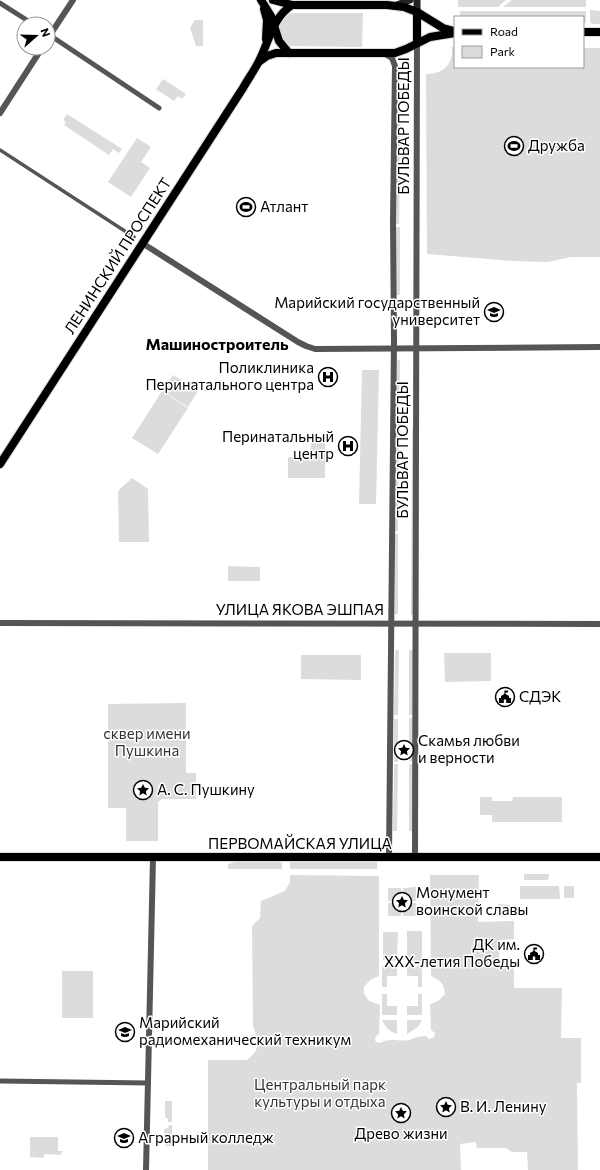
<svg xmlns="http://www.w3.org/2000/svg" width="600" height="1170" viewBox="0 0 600 1170" font-family="Commissioner,sans-serif">
<style>
.green{fill:#dcdcdc}
.lines{fill:none;stroke-linecap:round;stroke-linejoin:round}
.primary-casing{stroke:#dbdbdb;stroke-width:10}
.pedestrian{stroke:#555;stroke-width:3.5}
.minor{stroke:#555;stroke-width:5}
.tertiary{stroke:#555;stroke-width:6}
.secondary{stroke:#222;stroke-width:7}
.primary{stroke:#000;stroke-width:8}
.labels{text-anchor:middle;stroke-width:3;stroke-linejoin:round;paint-order:stroke}
.street-label{font-size:15px;fill:#000;stroke:#fff}
.poi-label{font-size:15px;fill:#000;stroke:#fff;text-anchor:start}
.park-label{font-size:15px;fill:#333;stroke:#fff}
.neighbourhood-label{font-size:16px;font-weight:bold;fill:#000;stroke:#fff}
</style>
<rect width="100%" height="100%" fill="#fff"/>
<g class="green">
<polygon points="458,0 506,0 498,7 458,7"/>
<polygon points="512,0 586,0 586,7 503,7"/>
<polygon points="590,10 600,11 600,24 592,24 590,22"/>
<polygon points="460,11 586,11 586,22 583,25 583,17 460,17"/>
<path d="M 290,13 L 363,13 L 362,47 L 289,46 C 276,38 276,21 290,13 Z"/>
<polygon points="195,20 203,20 203,46 196,46 190,28"/>
<path d="M 452,47 L 455,47 L 455,67 L 583,67 L 583,48 L 600,48 L 600,257 L 571,257 L 548,262 L 514,261 L 427,254 L 426,74 C 444,74 453,64 452,47 Z"/>
<polygon points="163,79 186,94 182,99 178,96 174,101 156,89"/>
<polygon points="398,89 401,89 400,175 397,175"/>
<polygon points="67,114 122,149 119,153 113,149 109,155 64,125 66,122 63,120"/>
<polygon points="137,138 151,147 141,162 150,168 131,197 108,182"/>
<polygon points="396,179 400,179 399,224 396,224"/>
<rect x="396" y="227" width="4" height="68"/>
<polygon points="397,360 400,360 399,426 396,426"/>
<polygon points="362,370 379,370 376,504 359,504"/>
<polygon points="173,375 198,391 188,407 163,391"/>
<polygon points="162,391 188,408 158,454 132,438"/>
<polygon points="396,428 399,428 398,531 395,531"/>
<polygon points="412,429 415,429 414,615 411,615"/>
<polygon points="311,442 325,442 325,478 288,478 288,457 310,457"/>
<polygon points="132,478 148,489 149,542 119,542 118,491"/>
<rect x="395" y="534" width="3" height="80"/>
<polygon points="228,566 260,567 260,581 228,581"/>
<polygon points="395,650 399,650 398,715 394,715"/>
<rect x="409" y="650" width="5" height="65"/>
<polygon points="444,653 491,653 491,681 445,682"/>
<polygon points="301,655 361,655 361,680 301,679"/>
<polygon points="186,703 186,773 196,773 196,799 162,799 158,802 158,841 126,841 126,808 108,808 108,704"/>
<polygon points="409,718 414,718 414,762 409,761"/>
<rect x="394" y="719" width="4" height="43"/>
<polygon points="394,764 398,764 397,831 393,831"/>
<rect x="409" y="764" width="5" height="67"/>
<polygon points="480,797 492,797 492,801 512,801 513,797 562,797 562,822 492,822 492,815 480,815"/>
<polygon points="239,861 280,862 282,863 282,869 228,869 228,864"/>
<rect x="290" y="862" width="87" height="7"/>
<polygon points="524,874 549,874 548,880 524,880"/>
<path d="M 290,875 L 379,876 L 379,976 L 370,980 L 364,987 L 364,994 L 369,1001 L 380,1005 L 379,1034 L 376,1036 L 375,1040 L 376,1042 L 380,1043 C 391,1037 398,1042 409,1040 C 415,1038 419,1036 426,1036 L 429,1039 L 434,1037 L 435,1033 L 431,1030 L 430,1004 L 438,1001 L 445,994 C 444,983 440,980 431,976 L 430,875 L 479,875 L 478,922 L 514,921 L 514,939 L 500,940 L 499,961 L 514,961 L 514,988 L 562,988 L 561,1038 L 581,1038 L 581,1083 L 577,1083 L 578,1170 L 528,1170 L 527,1152 L 512,1152 L 506,1148 L 477,1148 L 476,1142 L 460,1144 L 461,1170 L 208,1170 L 208,1060 L 247,1060 C 261,1049 259,1042 253,1026 L 252,926 L 260,918 L 261,901 L 285,891 L 290,882 Z"/>
<polygon points="520,886 559,886 560,899 520,899"/>
<rect x="564" y="886" width="10" height="12"/>
<polygon points="416,887 416,901 408,901 408,896 403,896 403,888"/>
<polygon points="388,888 401,888 401,896 396,896 395,901 388,901"/>
<polygon points="388,903 396,903 396,908 401,908 401,916 388,916"/>
<polygon points="408,903 416,903 416,916 403,916 403,909 408,909"/>
<polygon points="499,904 510,905 512,907 512,915 507,917 497,916 496,914 497,906"/>
<rect x="407" y="931" width="15" height="30"/>
<polygon points="383,932 398,932 397,961 383,960"/>
<polygon points="382,966 397,966 397,976 387,976 387,987 382,987"/>
<polygon points="407,966 422,966 422,987 418,987 418,976 407,976"/>
<rect x="62" y="971" width="31" height="47"/>
<polygon points="382,994 387,994 387,1006 397,1006 397,1015 382,1015"/>
<polygon points="418,994 422,994 422,1015 407,1015 407,1006 418,1006"/>
<path d="M 382,1020 L 397,1020 L 397,1034 C 390,1032 385,1027 382,1020 Z"/>
<polygon points="407,1020 422,1020 418,1027 407,1034"/>
<polygon points="165,1101 172,1101 172,1122 168,1122 168,1119 165,1117"/>
<polygon points="169,1125 172,1125 172,1146 165,1146 164,1129 168,1128"/>
<polygon points="30,1137 58,1137 58,1151 63,1151 60,1155 45,1154 43,1158 30,1157"/>
</g>
<g class="lines">
<defs>
<g id="primary">
<polyline points="261,0 271,16 279,41 289,53"/>
<polyline points="273,0 292,5 387,5 404,7 417,12 443,28 454,31"/>
<polyline points="264,9 267,20 266,39"/>
<polyline points="417,12 417,43"/>
<polyline points="583,32 600,32"/>
<polyline points="260,61 267,56 276,53 395,53 406,49 430,37 455,33"/>
<path d="M 0,464 L 243,88 C 248,79 254,71 259,61 C 269,42 272,18 292,5"/>
<polyline points="0,857 600,857"/>
</g>
</defs>
<use href="#primary" class="primary-casing"/>
<polyline class="pedestrian" points="0,150 134,237"/>
<g class="minor">
<polyline points="0,3 33,24"/>
<polyline points="48,34 159,108"/>
<polyline points="0,1081 148,1083"/>
</g>
<g class="tertiary">
<polyline points="48,38 73,0"/>
<polyline points="385,54 392,58 395,66 393,221 394,340 389,857"/>
<polyline points="0,113 42,48"/>
<polyline points="142,243 298,342 306,346 315,349 600,347"/>
<polyline points="0,623 600,624"/>
<polyline points="415,857 417,43"/>
<polyline points="146,1170 153,858"/>
</g>
<g class="secondary">
<polyline points="397,5 410,0"/>
<polyline points="417,12 417,0"/>
</g>
<use href="#primary" class="primary"/>
</g>
<defs>
<symbol id="stadium-ring" viewBox="-11 -11 22 22"><circle r="9.5" fill="#fff" stroke="#000" stroke-width="1.5"/><path d="M0-5a6.5 5 0 1 0 0 10a6.5 5 0 1 0 0-10ZM-3.5-1.8h7v3.6h-7Z" fill="#000"/></symbol>
<symbol id="university-ring" viewBox="-11 -11 22 22"><circle r="9.5" fill="#fff" stroke="#000" stroke-width="1.5"/><path d="M0-5L7-2L0 1L-7-2ZM-4 1L0 2.5L4 1V4Q0 6-4 4Z" fill="#000"/></symbol>
<symbol id="hospital-ring" viewBox="-11 -11 22 22"><circle r="9.5" fill="#fff" stroke="#000" stroke-width="1.5"/><path d="M-5-5h3v3.5h4V-5h3V5h-3V1.5h-4V5h-3Z" fill="#000"/></symbol>
<symbol id="civic-ring" viewBox="-11 -11 22 22"><circle r="9.5" fill="#fff" stroke="#000" stroke-width="1.5"/><path d="M-.6-6.5H3V-4.5H.6V-3L4-1V1h2V6H-6V1h2V-1L-.6-3ZM-1.2 2.5V6h2.4V2.5Z" fill="#000"/></symbol>
<symbol id="sight-ring" viewBox="-11 -11 22 22"><circle r="9.5" fill="#fff" stroke="#000" stroke-width="1.5"/><path d="M0-6L1.8-2.2L6-1.7L2.9 1.2L3.7 5.4L0 3.3L-3.7 5.4L-2.9 1.2L-6-1.7L-1.8-2.2Z" fill="#000"/></symbol>
</defs>
<g fill-rule="evenodd">
<use href="#stadium-ring" x="503" y="135" width="22" height="22"/>
<use href="#stadium-ring" x="235" y="196" width="22" height="22"/>
<use href="#university-ring" x="483" y="301" width="22" height="22"/>
<use href="#hospital-ring" x="317" y="366" width="22" height="22"/>
<use href="#hospital-ring" x="337" y="435" width="22" height="22"/>
<use href="#civic-ring" x="494" y="686" width="22" height="22"/>
<use href="#sight-ring" x="393" y="739" width="22" height="22"/>
<use href="#sight-ring" x="132" y="779" width="22" height="22"/>
<use href="#sight-ring" x="391" y="891" width="22" height="22"/>
<use href="#civic-ring" x="523" y="943" width="22" height="22"/>
<use href="#university-ring" x="114" y="1021" width="22" height="22"/>
<use href="#sight-ring" x="435" y="1096" width="22" height="22"/>
<use href="#sight-ring" x="390" y="1102" width="22" height="22"/>
<use href="#university-ring" x="113" y="1127" width="22" height="22"/>
</g>
<g class="labels">
<g class="street-label">
<text transform="translate(404 126) rotate(-90)" y="5">БУЛЬВАР ПОБЕДЫ</text>
<text transform="translate(118 256) rotate(-57)" y="5">ЛЕНИНСКИЙ ПРОСПЕКТ</text>
<text transform="translate(403 450) rotate(-90)" y="5">БУЛЬВАР ПОБЕДЫ</text>
<text x="300" y="615">УЛИЦА ЯКОВА ЭШПАЯ</text>
<text x="300" y="849">ПЕРВОМАЙСКАЯ УЛИЦА</text>
</g>
<g class="poi-label">
<text x="528" y="151">Дружба</text>
<text x="260" y="212">Атлант</text>
<text x="480" y="308" text-anchor="end">Марийский государственный<tspan x="480" dy="17">университет</tspan></text>
<text x="314" y="373" text-anchor="end">Поликлиника<tspan x="314" dy="17">Перинатального центра</tspan></text>
<text x="334" y="442" text-anchor="end">Перинатальный<tspan x="334" dy="17">центр</tspan></text>
<text x="519" y="702">СДЭК</text>
<text x="418" y="746">Скамья любви<tspan x="418" dy="17">и верности</tspan></text>
<text x="157" y="795">А. С. Пушкину</text>
<text x="416" y="898">Монумент<tspan x="416" dy="17">воинской славы</tspan></text>
<text x="520" y="950" text-anchor="end">ДК им.<tspan x="520" dy="17">ХХХ-летия Победы</tspan></text>
<text x="139" y="1028">Марийский<tspan x="139" dy="17">радиомеханический техникум</tspan></text>
<text x="460" y="1112">В. И. Ленину</text>
<text x="401" y="1139" text-anchor="middle">Древо жизни</text>
<text x="138" y="1143">Аграрный колледж</text>
</g>
<g class="park-label">
<text x="147" y="739">сквер имени<tspan x="147" dy="17">Пушкина</tspan></text>
<text x="320" y="1090">Центральный парк<tspan x="320" dy="17">культуры и отдыха</tspan></text>
</g>
<g class="neighbourhood-label">
<text x="217" y="350">Машиностроитель</text>
</g>
</g>
<rect x="454" y="16" width="130" height="52" fill="#ffffff" stroke="#999999"/>
<rect x="462" y="29" width="20" height="6" fill="#000000" stroke="#999999"/>
<text x="490" y="36" font-size="12" fill="#000000">Road</text>
<rect x="462" y="46" width="20" height="12" fill="#dcdcdc" stroke="#999999"/>
<text x="490" y="56" font-size="12" fill="#000000">Park</text>
<g transform="translate(36 36) rotate(70)"><circle r="19" fill="#ffffff" stroke="#999999"/>
<path d="M0-3L7 15L0 10L-7 15Z" fill="#000000"/>
<text y="-6" font-size="11" font-weight="bold" text-anchor="middle" fill="#000000">N</text>
</g>
</svg>
